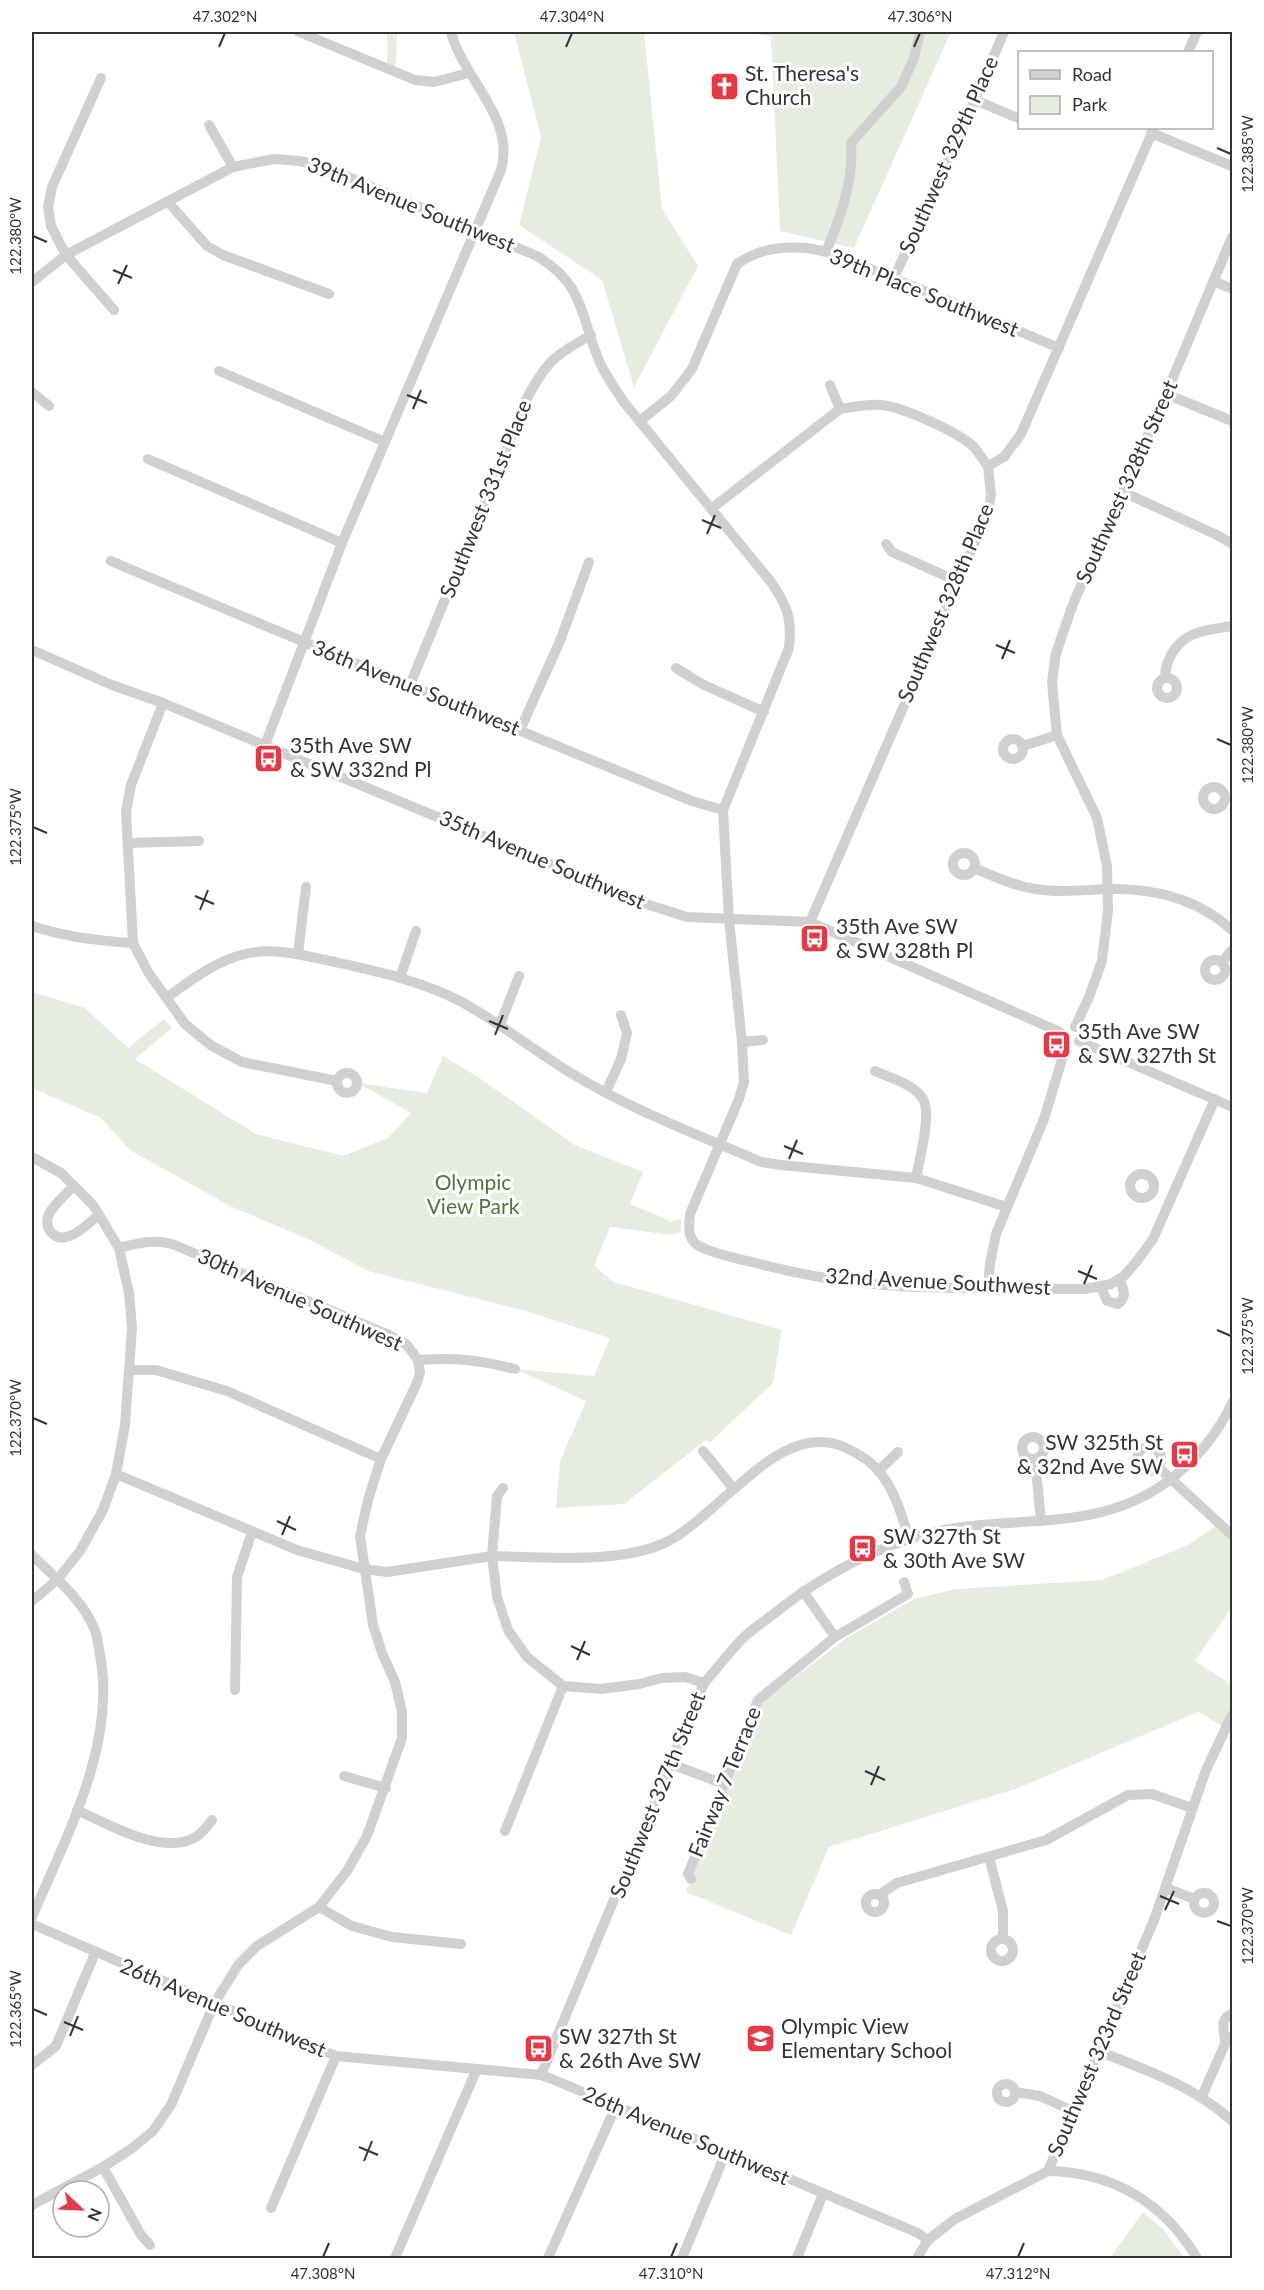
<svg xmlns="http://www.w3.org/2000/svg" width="1264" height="2290" viewBox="0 0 1264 2290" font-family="Lato,sans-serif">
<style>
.green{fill:#e6ecdf}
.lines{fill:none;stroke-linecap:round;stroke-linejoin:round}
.street{stroke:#d0d0d0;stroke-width:10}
.ticks{fill:none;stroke:#333;stroke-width:2}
.labels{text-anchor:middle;stroke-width:6;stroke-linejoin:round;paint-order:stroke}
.poi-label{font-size:21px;fill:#333;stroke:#fff;text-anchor:start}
.street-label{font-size:21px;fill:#333;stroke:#fff}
.park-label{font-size:21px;fill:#56703f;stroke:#fff}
.neatline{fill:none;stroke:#333;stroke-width:2}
.ticks-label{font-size:15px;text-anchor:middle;fill:#333}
</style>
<rect width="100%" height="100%" fill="#fff"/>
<g class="green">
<polygon points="387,32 397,32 396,67 387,63"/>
<polygon points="514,32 644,32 662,209 698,266 634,387 602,280 519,225 541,137"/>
<polygon points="743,32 951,32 854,248 780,231 771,36"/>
<polygon points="32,992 85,1008 128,1048 164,1019 172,1028 135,1059 256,1134 343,1156 388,1138 411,1113 358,1083 427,1093 443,1056 478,1077 575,1145 643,1172 630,1204 671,1221 681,1219 681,1232 671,1235 610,1227 594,1266 614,1282 782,1330 773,1383 709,1443 706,1440 624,1504 556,1508 560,1461 586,1401 515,1369 594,1376 610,1338 526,1311 368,1271 308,1239 230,1206 130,1150 101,1118 32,1088"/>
<polygon points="1220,1523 1232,1535 1232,1607 1195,1661 1232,1685 1232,1715 1226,1728 1198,1712 1018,1788 829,1847 791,1935 686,1892 762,1702 848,1637 914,1599 956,1589 1102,1580 1188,1545"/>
<polygon points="1143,2212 1164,2230 1184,2258 1110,2258"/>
</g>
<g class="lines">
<g class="street">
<polyline points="299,32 415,80 434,82 469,73"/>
<polyline points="1188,52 1197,32"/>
<polyline points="101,78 52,187 48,207 51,226 66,255 114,310"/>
<polyline points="975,100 1020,119"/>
<polyline points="209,125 233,167"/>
<polyline points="1151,133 1232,166"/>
<polyline points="168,202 207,246 223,255 329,294"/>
<path d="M 826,252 C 840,218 854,181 851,143 L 901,87 L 914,58 L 920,32"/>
<polyline points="894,278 975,100 1004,32"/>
<polyline points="1214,281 1232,289"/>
<path d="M 32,282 L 66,255 L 233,167 L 274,159 L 299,161 L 322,166 L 537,256 C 587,286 580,319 601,365 C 607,377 615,389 623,401 L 771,582 C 788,607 792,619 789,648 L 723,810 L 729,920 L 742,1042 L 744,1082 L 739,1099 L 690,1214 C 689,1224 687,1236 696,1244 C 707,1252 738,1259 752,1262 C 775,1268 797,1273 820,1277 C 906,1292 997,1288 1085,1289 L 1111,1284 L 1124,1276 L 1137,1261 L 1153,1239 L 1215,1099"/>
<polyline points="219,371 385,442"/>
<path d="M 830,385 L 840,409 C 854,407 867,404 881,405 C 903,407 958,432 974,447 C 979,453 983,460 988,466"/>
<polyline points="32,392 49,406"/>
<polyline points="1166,394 1232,421"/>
<path d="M 640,421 L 671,396 L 692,369 L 737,264 C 759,249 780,246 806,248 C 833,251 860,265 885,275 C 943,298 1001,324 1059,348"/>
<polyline points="148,459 342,543"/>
<polyline points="1123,492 1217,535 1232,544"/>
<polyline points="711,509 840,409"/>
<polyline points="886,544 892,552 957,581"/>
<path d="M 111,561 C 304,643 498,722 692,801 L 723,810"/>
<polyline points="32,650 112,685 163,703 649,905 687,917 810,922 1060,1032"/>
<polyline points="676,668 702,684 764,712"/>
<circle cx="1167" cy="688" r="10"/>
<path d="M 1166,678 C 1164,670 1167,663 1171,655 C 1183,631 1208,630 1232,626"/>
<path d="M 410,685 L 528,396 C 548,360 555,355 591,335"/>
<polyline points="163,703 131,785 126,812 133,943 148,972 185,1024 212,1046 242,1062 337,1081"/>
<polyline points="520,730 560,641 589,562"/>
<circle cx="1013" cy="749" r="10"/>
<path d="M 265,745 L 342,543 L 501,170 C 516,118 463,79 451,32"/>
<polyline points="1023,746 1057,735"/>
<circle cx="1214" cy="798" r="11"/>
<polyline points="128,843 199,841"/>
<circle cx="964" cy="864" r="11"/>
<path d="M 974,868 C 994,876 1014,886 1035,889 C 1060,893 1084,890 1109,889 C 1155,888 1197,898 1232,930"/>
<polyline points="810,922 988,512 991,495 988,466 1004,457 1021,434 1154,128"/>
<path d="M 32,926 C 65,937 98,941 133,943"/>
<polyline points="298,954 306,887"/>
<circle cx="1215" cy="970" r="10"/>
<polyline points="1222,962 1232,950"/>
<polyline points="400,978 416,931"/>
<path d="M 166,998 C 190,981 215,961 245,954 C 273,947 303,955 330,961 C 375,971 419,980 460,1001 C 499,1022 533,1050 571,1073 C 627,1108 699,1135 761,1162 L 781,1165 L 916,1178 L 1007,1207"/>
<polyline points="500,1025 519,976"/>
<polyline points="1075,1027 1089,997 1102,961 1108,910 1107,866 1097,818 1057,735 1052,682 1056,653 1073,604 1166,394 1232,237"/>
<polyline points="1079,1041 1232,1107"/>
<polyline points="742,1042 763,1040"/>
<path d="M 875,1071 C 890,1078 914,1084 923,1099 C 932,1114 919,1161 916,1178"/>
<circle cx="347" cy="1083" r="10"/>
<polyline points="606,1092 621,1059 627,1033 621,1015"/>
<path d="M 32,1157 L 61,1173 L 93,1205 L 119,1248 C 138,1243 153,1239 172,1244 L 387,1334 L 407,1345 L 418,1360 C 456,1357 478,1360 515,1369"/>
<circle cx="1142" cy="1186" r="12"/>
<path d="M 74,1186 C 66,1194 54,1204 49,1214 C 46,1220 47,1228 51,1232 C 65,1249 88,1223 99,1215"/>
<path d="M 1101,1287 L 1107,1301 L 1118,1304 C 1128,1297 1123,1288 1119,1279"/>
<polyline points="988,1288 990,1263 996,1234 1044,1119 1066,1046"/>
<polyline points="130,1370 156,1370 227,1391 381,1459"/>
<circle cx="1033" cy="1448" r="11"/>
<circle cx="1149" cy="1459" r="12"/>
<path d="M 703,1451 L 734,1489 C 765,1462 803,1428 846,1448 C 860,1454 873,1463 882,1475 C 896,1494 902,1517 909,1538"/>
<polyline points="1035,1459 1041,1521"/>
<polyline points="1158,1467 1232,1535"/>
<polyline points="878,1471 898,1452"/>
<polyline points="116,1474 297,1550 364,1569 387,1572 492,1556 497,1597 508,1630 527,1657 563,1686 601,1689 639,1684 662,1678 685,1677 704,1683"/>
<path d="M 503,1488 L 497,1496 L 492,1556 C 544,1557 633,1566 677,1536 C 697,1523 715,1505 734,1489"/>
<path d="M 32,1555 C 53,1576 82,1599 94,1628 C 98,1636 98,1646 100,1655 C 117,1744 66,1837 32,1917"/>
<polyline points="803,1591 835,1637"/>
<polyline points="32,1601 57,1580 80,1551 103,1510 116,1474 125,1425 132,1328 129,1293 119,1248"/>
<polyline points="235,1690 237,1577 252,1532"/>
<polyline points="671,1764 724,1784"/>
<polyline points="344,1776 386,1788"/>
<path d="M 77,1810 C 107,1824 159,1854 192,1839 C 201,1835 207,1827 212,1820"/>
<polyline points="505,1831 563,1686"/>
<polyline points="989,1857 1003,1911 1003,1939"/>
<polyline points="691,1879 688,1874 758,1700 835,1637 908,1594 904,1582"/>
<polyline points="1166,1888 1194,1899"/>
<circle cx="1204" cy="1903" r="10"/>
<circle cx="875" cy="1903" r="9"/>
<polyline points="879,1895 897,1883 1046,1840 1128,1795 1152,1794 1192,1808"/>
<polyline points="319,1907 352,1926 392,1937 461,1944"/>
<polyline points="32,1924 336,2056 541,2075 552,2079 918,2233 928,2240"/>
<circle cx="1002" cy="1950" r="11"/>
<path d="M 1225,2044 C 1225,2032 1218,2019 1232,2014"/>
<path d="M 1098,2051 C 1146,2070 1194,2086 1232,2121"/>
<polyline points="32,2065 56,2046 95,1953"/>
<path d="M 541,2075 L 704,1683 C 717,1669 729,1652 743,1638 C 751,1630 762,1623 771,1616 C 813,1582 858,1556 909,1539 C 1000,1508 1097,1542 1177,1474 C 1201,1454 1219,1431 1232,1403"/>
<circle cx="1006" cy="2093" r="9"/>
<polyline points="1015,2092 1040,2096 1073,2111"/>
<polyline points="1202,2096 1225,2044 1232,2037"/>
<polyline points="103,2167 141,2235 150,2245"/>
<path d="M 1048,2171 C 1113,2172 1164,2203 1197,2258"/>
<polyline points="32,2205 103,2167 131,2149 153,2131 171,2105 214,2004 238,1965 257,1946 319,1907 347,1871 367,1836 402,1738 402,1712 395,1682 382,1653 373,1625 360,1536 368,1500 381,1459 416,1385 420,1373 418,1360"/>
<polyline points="271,2208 336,2056"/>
<polyline points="395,2258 476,2071"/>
<polyline points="548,2258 616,2106"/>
<polyline points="682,2258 726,2152"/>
<polyline points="797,2258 823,2194"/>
<polyline points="917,2258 928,2240 955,2219 1048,2171 1154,1920 1206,1770 1232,1715"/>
</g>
</g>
<path class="ticks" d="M 219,47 L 225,33M 566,47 L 572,33M 914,47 L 920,33M 1217,148 L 1231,154M 33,236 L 47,242M 113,270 L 132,278M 118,284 L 127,265M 407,395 L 427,403M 413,409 L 421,390M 702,520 L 721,528M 707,534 L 715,515M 996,645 L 1015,653M 1002,659 L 1010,640M 1217,739 L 1231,745M 33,827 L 47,833M 195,896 L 214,904M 200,910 L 208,890M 489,1021 L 508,1029M 495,1035 L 503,1015M 784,1146 L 803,1154M 789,1159 L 797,1140M 1078,1271 L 1097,1279M 1084,1284 L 1092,1265M 1217,1330 L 1231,1336M 33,1418 L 47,1424M 277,1521 L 296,1530M 282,1535 L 290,1516M 571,1646 L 590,1655M 577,1660 L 585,1641M 865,1771 L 885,1780M 871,1785 L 879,1766M 1160,1896 L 1179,1904M 1165,1910 L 1174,1891M 1217,1921 L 1231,1926M 33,2009 L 47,2015M 64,2022 L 83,2030M 70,2036 L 78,2016M 359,2147 L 378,2155M 364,2161 L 372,2141M 323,2257 L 329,2243M 671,2257 L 677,2243M 1018,2257 L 1024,2243"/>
<defs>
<symbol id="church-square" viewBox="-11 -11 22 22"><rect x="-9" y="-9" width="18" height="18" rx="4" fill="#e63946" stroke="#fff"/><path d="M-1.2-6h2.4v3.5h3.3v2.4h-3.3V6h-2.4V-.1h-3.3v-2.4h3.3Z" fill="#fff"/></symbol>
<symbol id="bus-square" viewBox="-11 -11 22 22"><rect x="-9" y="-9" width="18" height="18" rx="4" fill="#e63946" stroke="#fff"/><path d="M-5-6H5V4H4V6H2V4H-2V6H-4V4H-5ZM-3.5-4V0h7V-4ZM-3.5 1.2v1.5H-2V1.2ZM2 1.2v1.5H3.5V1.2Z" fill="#fff"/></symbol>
<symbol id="school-square" viewBox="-11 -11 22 22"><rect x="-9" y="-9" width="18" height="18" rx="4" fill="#e63946" stroke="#fff"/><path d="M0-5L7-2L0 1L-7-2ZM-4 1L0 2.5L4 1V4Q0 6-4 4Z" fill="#fff"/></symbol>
</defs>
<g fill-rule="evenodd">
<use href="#church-square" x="708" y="70" width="33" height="33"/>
<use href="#bus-square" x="252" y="742" width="33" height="33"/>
<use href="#bus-square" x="798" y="922" width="33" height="33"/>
<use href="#bus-square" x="1040" y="1028" width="33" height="33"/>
<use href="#bus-square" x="1168" y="1438" width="33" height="33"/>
<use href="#bus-square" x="846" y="1532" width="33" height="33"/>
<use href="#school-square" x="744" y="2022" width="33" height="33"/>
<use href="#bus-square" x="522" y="2032" width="33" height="33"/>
</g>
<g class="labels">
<g class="poi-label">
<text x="745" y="81">St. Theresa's<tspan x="745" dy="24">Church</tspan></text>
<text x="290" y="753">35th Ave SW<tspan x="290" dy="24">&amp; SW 332nd Pl</tspan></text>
<text x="836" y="934">35th Ave SW<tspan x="836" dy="24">&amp; SW 328th Pl</tspan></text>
<text x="1078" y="1039">35th Ave SW<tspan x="1078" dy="24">&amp; SW 327th St</tspan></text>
<text x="1163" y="1450" text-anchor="end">SW 325th St<tspan x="1163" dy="24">&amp; 32nd Ave SW</tspan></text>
<text x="883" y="1544">SW 327th St<tspan x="883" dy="24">&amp; 30th Ave SW</tspan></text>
<text x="781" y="2034">Olympic View<tspan x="781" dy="24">Elementary School</tspan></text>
<text x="559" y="2044">SW 327th St<tspan x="559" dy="24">&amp; 26th Ave SW</tspan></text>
</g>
<g class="street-label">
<text transform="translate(949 155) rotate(-66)" y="7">Southwest 329th Place</text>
<text transform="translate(411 205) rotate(22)" y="7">39th Avenue Southwest</text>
<text transform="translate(924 293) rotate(22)" y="7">39th Place Southwest</text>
<text transform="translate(1127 482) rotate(-66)" y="7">Southwest 328th Street</text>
<text transform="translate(486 499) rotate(-68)" y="7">Southwest 331st Place</text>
<text transform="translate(946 603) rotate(-67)" y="7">Southwest 328th Place</text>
<text transform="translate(416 688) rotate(22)" y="7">36th Avenue Southwest</text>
<text transform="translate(542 860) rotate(23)" y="7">35th Avenue Southwest</text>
<text transform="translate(938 1282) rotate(3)" y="7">32nd Avenue Southwest</text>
<text transform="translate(300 1300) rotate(24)" y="7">30th Avenue Southwest</text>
<text transform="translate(725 1782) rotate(-68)" y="7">Fairway 7 Terrace</text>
<text transform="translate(658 1795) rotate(-68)" y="7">Southwest 327th Street</text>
<text transform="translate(223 2008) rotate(23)" y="7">26th Avenue Southwest</text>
<text transform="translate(1097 2054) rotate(-67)" y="7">Southwest 323rd Street</text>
<text transform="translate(686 2136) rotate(23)" y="7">26th Avenue Southwest</text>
</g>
<g class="park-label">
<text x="473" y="1190">Olympic<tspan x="473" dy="24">View Park</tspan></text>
</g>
</g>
<rect width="1264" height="2290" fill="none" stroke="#ffffff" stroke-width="66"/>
<rect x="1018" y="51" width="195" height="78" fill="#ffffff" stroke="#adadad" stroke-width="1.5"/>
<rect x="1030" y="70" width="30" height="9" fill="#d0d0d0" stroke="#adadad" stroke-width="1.5"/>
<text x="1072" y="81" font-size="18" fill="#333333">Road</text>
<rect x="1030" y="96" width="30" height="18" fill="#e6ecdf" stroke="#adadad" stroke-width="1.5"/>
<text x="1072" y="111" font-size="18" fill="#333333">Park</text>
<g transform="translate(81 2209) rotate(113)"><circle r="28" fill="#ffffff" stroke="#adadad" stroke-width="1.5"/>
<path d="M0-4.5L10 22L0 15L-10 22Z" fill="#e63946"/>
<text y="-9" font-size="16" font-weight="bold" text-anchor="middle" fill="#333333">N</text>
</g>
<rect x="33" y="33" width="1198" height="2224" class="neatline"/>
<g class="ticks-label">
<text x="225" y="22">47.302°N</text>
<text x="572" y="22">47.304°N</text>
<text x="920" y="22">47.306°N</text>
<text transform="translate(1248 154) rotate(-90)" y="5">122.385°W</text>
<text transform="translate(16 236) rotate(-90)" y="5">122.380°W</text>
<text transform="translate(1248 745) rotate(-90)" y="5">122.380°W</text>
<text transform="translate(16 827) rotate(-90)" y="5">122.375°W</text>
<text transform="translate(1248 1336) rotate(-90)" y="5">122.375°W</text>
<text transform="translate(16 1418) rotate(-90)" y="5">122.370°W</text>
<text transform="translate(1248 1926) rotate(-90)" y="5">122.370°W</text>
<text transform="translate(16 2009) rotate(-90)" y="5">122.365°W</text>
<text x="323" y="2279">47.308°N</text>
<text x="671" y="2279">47.310°N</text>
<text x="1018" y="2279">47.312°N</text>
</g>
</svg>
